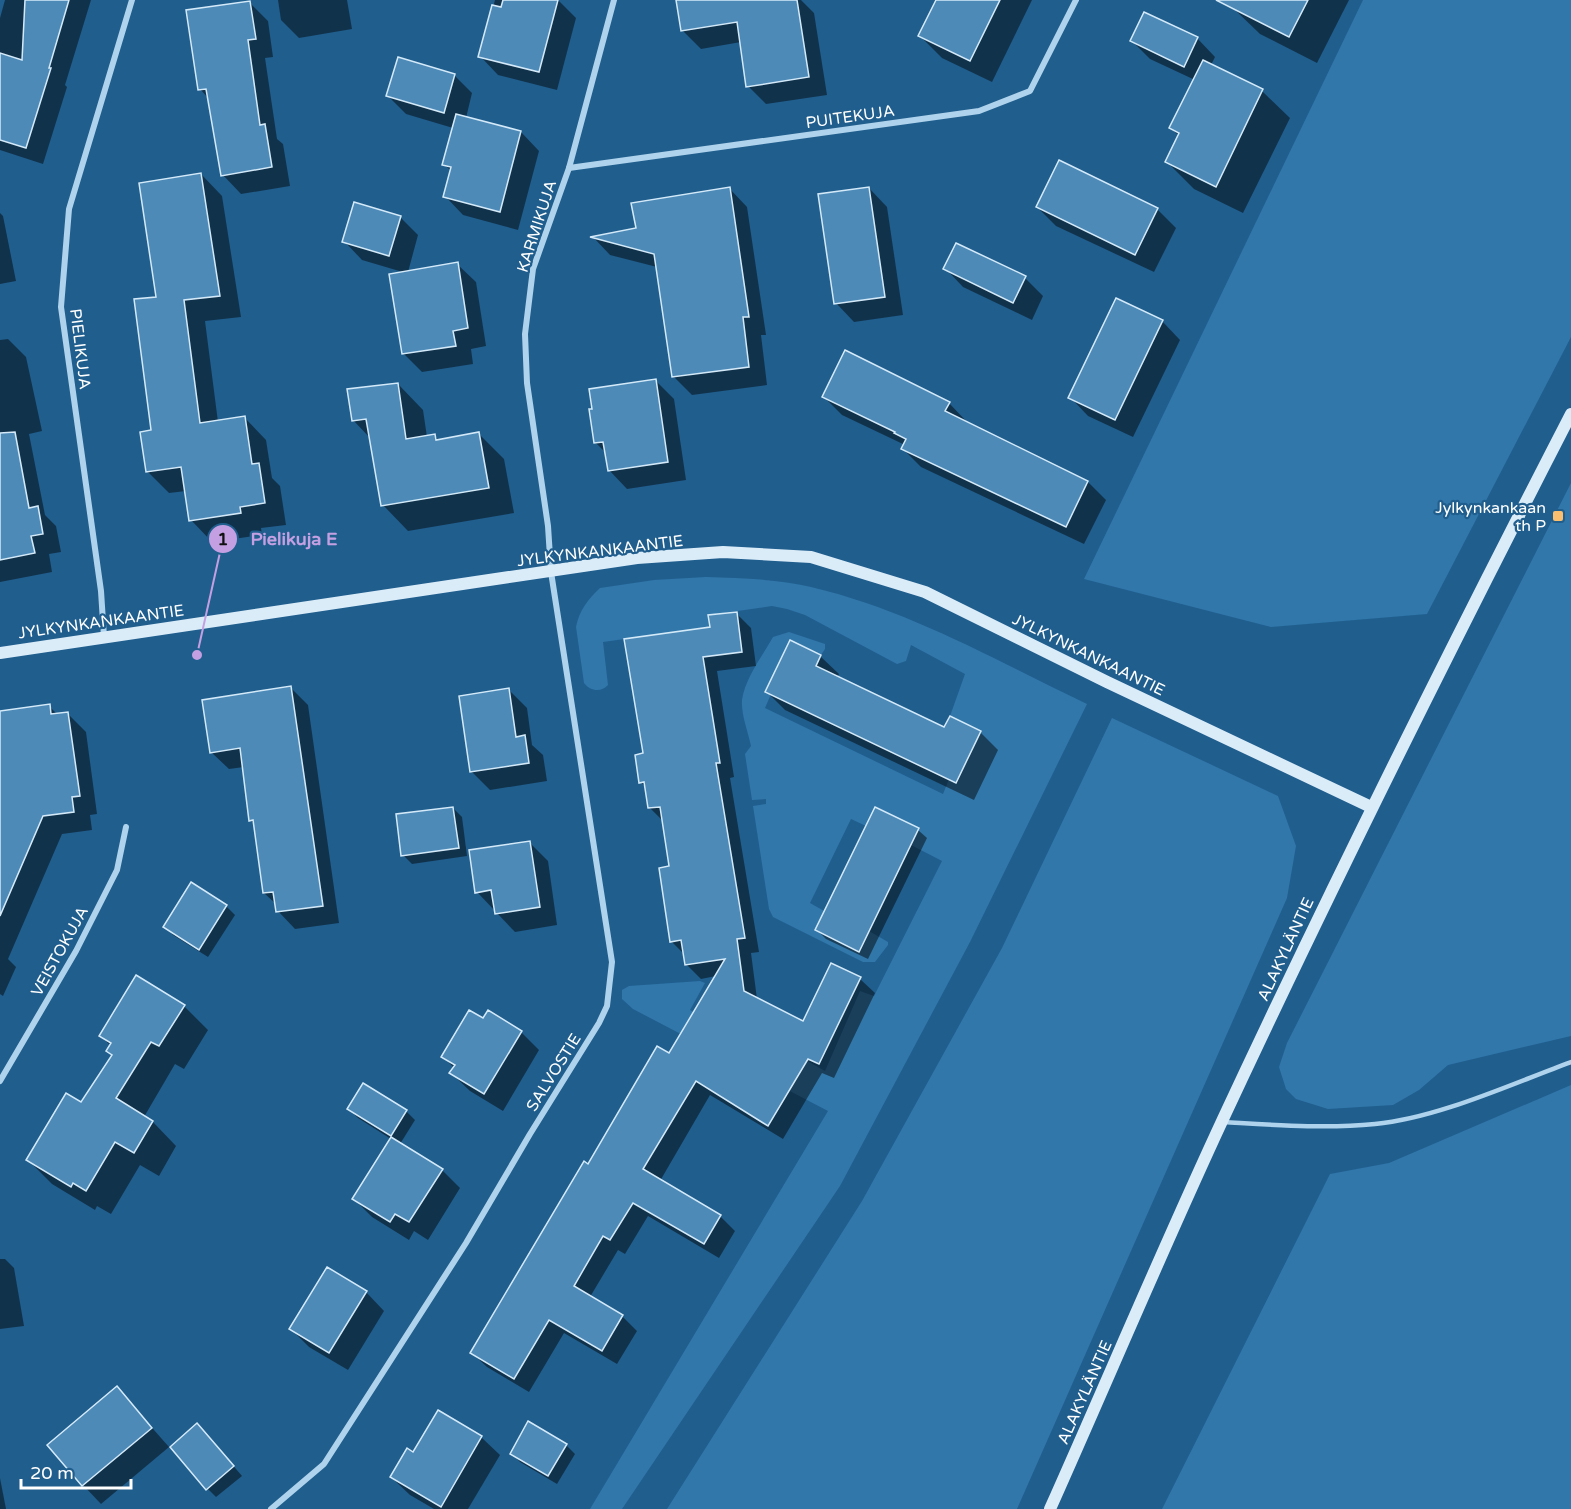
<svg xmlns="http://www.w3.org/2000/svg" width="1571" height="1509" viewBox="0 0 1571 1509" font-family="'Varela Round',sans-serif">
<style>
.green{fill:#3177aa}
.shadow{fill:#0007}
.building{fill:#4d8ab8;stroke:#d4eaf9;stroke-width:1.5}
.lines{fill:none;stroke-linecap:round;stroke-linejoin:round}
.lane{stroke:#afd3ec;stroke-width:4.5}
.street{stroke:#afd3ec;stroke-width:6}
.secondary{stroke:#dbecf9;stroke-width:12}
.poi-dot{fill:#fac070;stroke:#205e8e;stroke-width:2}
.labels{text-anchor:middle;stroke-width:4.5;stroke-linejoin:round;paint-order:stroke}
.street-label{font-size:16px;fill:#fff;stroke:#205e8e}
.poi-label{font-size:16px;fill:#fff;stroke:#205e8e;text-anchor:end}
.leader{fill:none;stroke:#c4a0e2;stroke-width:2}
.callout-dot{fill:#c4a0e2;stroke:#205e8e;stroke-width:2}
.mark-label{font-size:18px;text-anchor:middle;font-weight:bold;fill:#111}
.callout-label{font-size:18px;text-anchor:middle;font-weight:bold;fill:#c4a0e2;stroke:#205e8e;stroke-width:4.5;stroke-linejoin:round;paint-order:stroke}
</style>
<rect width="100%" height="100%" fill="#205e8e"/>
<g class="green">
<polygon points="1363,0 1571,0 1571,337 1427,614 1271,627 1084,579"/>
<polygon points="1571,483 1571,1036 1448,1065 1419,1090 1393,1105 1328,1109 1296,1099 1286,1089 1279,1067 1287,1043"/>
<path d="M 706,577 C 741,578 777,579 811,587 C 909,610 997,661 1087,704 L 970,942 L 840,1186 L 622,1509 L 590,1509 L 828,1111 L 633,1009 L 622,999 L 622,990 L 629,986 L 700,981 L 705,983 L 690,1010 L 724,1029 L 731,1018 L 825,1071 L 860,991 L 874,996 L 942,861 L 911,845 L 919,828 L 876,807 L 866,826 L 851,819 L 810,903 L 824,911 L 815,930 L 858,951 L 869,931 L 888,942 L 888,945 L 875,962 L 863,962 L 773,917 L 769,909 L 753,806 L 766,804 L 766,799 L 752,800 L 745,754 L 751,746 C 748,731 741,715 742,700 C 745,678 763,655 773,637 L 789,632 L 825,644 L 825,649 L 821,655 L 790,640 L 765,691 L 771,694 L 765,708 L 943,794 L 949,779 L 981,731 L 950,716 L 965,674 L 911,645 L 906,661 L 897,664 L 805,615 L 787,609 L 772,606 L 709,615 L 710,627 L 603,642 L 608,685 C 601,693 590,691 584,683 L 576,627 C 579,611 588,599 600,588 L 654,580 Z"/>
<polygon points="1112,718 1278,796 1296,846 1287,898 1017,1509 667,1509 862,1201 1002,948"/>
<polygon points="1571,1085 1571,1509 1162,1509 1330,1174 1389,1163"/>
</g>
<g class="shadow">
<polygon points="5,0 91,0 65,85 67,87 43,164 0,150 0,18"/>
<polygon points="278,0 347,0 352,29 299,38 281,20"/>
<polygon points="495,0 558,0 576,18 557,90 498,75 480,56"/>
<polygon points="678,0 801,0 814,13 827,95 766,104 748,86 741,42 701,49 682,30"/>
<polygon points="938,0 1032,0 992,82 942,58 920,36"/>
<polygon points="1236,0 1349,0 1317,63 1260,34 1232,7"/>
<polygon points="249,2 268,21 273,57 265,58 277,139 283,144 290,186 241,194 223,175 209,99 200,89"/>
<polygon points="1197,38 1215,57 1211,65 1262,91 1290,118 1243,213 1194,189 1167,162 1179,136 1171,128 1195,80 1150,59 1132,41"/>
<polygon points="454,75 472,93 466,118 521,132 539,151 518,230 463,215 445,196 452,172 444,164 453,128 406,114 388,96"/>
<polygon points="201,174 222,196 241,317 205,321 218,422 245,418 266,440 272,478 280,486 286,525 261,528 262,535 212,542 191,520 186,491 169,493 147,471 153,431 158,298"/>
<polygon points="729,188 747,207 766,335 761,335 767,385 692,395 673,376 657,267 610,255 593,237 637,229"/>
<polygon points="869,188 887,207 903,315 854,322 836,303"/>
<polygon points="1037,207 1157,209 1176,228 1154,272 1056,226"/>
<polygon points="0,213 3,216 16,281 0,284"/>
<polygon points="400,217 418,235 408,272 457,264 476,282 486,346 471,349 473,364 422,372 404,354 406,273 362,260 344,241"/>
<polygon points="945,268 1025,278 1043,296 1032,320 963,287"/>
<polygon points="1162,321 1180,340 1133,437 1088,416 1070,397"/>
<polygon points="8,339 26,357 42,431 29,434 45,515 56,526 61,552 49,554 52,572 0,582 0,340"/>
<polygon points="655,380 674,399 686,480 627,489 609,470 606,453 595,442"/>
<polygon points="398,384 423,410 427,437 435,436 439,441 479,434 504,459 514,513 408,531 383,505 371,439 353,420"/>
<polygon points="824,397 949,403 967,422 966,423 1088,482 1106,500 1084,544 921,467 903,449 905,445 842,415"/>
<polygon points="736,613 751,628 756,666 717,671 734,777 730,778 759,952 751,953 757,999 804,1023 860,979 875,993 834,1078 822,1073 783,1139 710,1095 660,1181 720,1216 735,1231 719,1258 648,1216 625,1254 618,1250 590,1297 622,1316 637,1331 617,1364 564,1333 529,1392 487,1367 472,1353 589,1166 669,1055 716,976 701,979 686,964 685,955 671,941 671,868 664,822 650,808 646,788 641,782 645,754 712,628"/>
<polygon points="820,656 839,674 837,678 945,729 980,732 998,750 974,800 785,710 766,691"/>
<polygon points="291,688 308,705 339,923 295,929 278,911 277,905 264,893 255,825 251,820 244,767 229,769 211,752"/>
<polygon points="508,689 527,708 532,745 543,755 547,781 490,790 472,772"/>
<polygon points="49,706 58,715 68,714 86,732 97,814 90,815 92,830 62,834 8,959 16,967 3,996 0,994 0,713"/>
<polygon points="453,808 462,817 467,856 412,864 403,855"/>
<polygon points="876,809 918,830 927,838 868,959 826,939 817,930"/>
<polygon points="529,842 548,861 557,925 515,932 477,892"/>
<polygon points="226,906 235,915 208,957 173,935 165,926"/>
<polygon points="184,1006 208,1030 184,1069 175,1064 144,1117 153,1122 176,1146 159,1176 140,1165 111,1214 97,1206 95,1210 52,1184 28,1160 81,1104 113,1056 111,1046 101,1036"/>
<polygon points="483,1020 521,1032 539,1050 503,1111 470,1091 451,1073 454,1068 443,1056"/>
<polygon points="349,1109 406,1111 415,1120 400,1144 442,1170 460,1188 428,1240 414,1231 409,1240 372,1217 354,1199 391,1139 358,1118"/>
<polygon points="0,1259 5,1259 14,1268 24,1326 0,1329"/>
<polygon points="366,1292 384,1311 348,1370 309,1347 291,1329"/>
<polygon points="117,1388 169,1447 101,1504 83,1485"/>
<polygon points="206,1434 242,1476 216,1497 208,1489"/>
<polygon points="481,1437 500,1455 468,1509 434,1509 410,1495 391,1477 414,1454"/>
<polygon points="566,1445 575,1454 557,1484 520,1462 512,1453"/>
<polygon points="0,1478 6,1509 0,1509"/>
</g>
<g class="building">
<polygon points="25,0 69,0 49,68 51,68 26,148 0,140 0,53 22,60"/>
<polygon points="503,0 558,0 539,72 478,57 492,5 501,7"/>
<polygon points="676,0 797,0 809,77 746,87 737,22 681,31"/>
<polygon points="936,0 1000,0 970,61 918,36"/>
<polygon points="1216,0 1308,0 1289,37"/>
<polygon points="250,1 256,39 248,40 260,125 265,124 272,167 221,176 206,89 198,90 186,10"/>
<polygon points="1144,12 1198,37 1184,67 1130,41"/>
<polygon points="398,57 455,74 444,113 386,96"/>
<polygon points="1203,60 1263,89 1216,187 1165,162 1179,133 1169,128"/>
<polygon points="456,114 521,131 500,212 443,197 451,167 442,165"/>
<polygon points="1059,160 1158,208 1135,255 1036,207"/>
<polygon points="201,173 220,296 184,300 200,423 245,416 252,464 259,463 265,503 240,507 241,513 189,521 181,467 146,472 140,432 151,430 134,299 156,297 139,183"/>
<polygon points="730,187 749,317 743,317 749,367 672,377 654,254 590,237 636,228 631,203"/>
<polygon points="869,187 885,297 834,304 818,194"/>
<polygon points="354,202 401,216 389,256 342,242"/>
<polygon points="956,243 1026,276 1013,303 943,269"/>
<polygon points="458,262 468,328 453,331 456,346 402,354 389,274"/>
<polygon points="1116,298 1163,320 1115,420 1068,398"/>
<polygon points="845,350 950,402 945,411 1088,481 1066,527 901,449 906,439 894,433 895,432 822,397"/>
<polygon points="656,379 668,462 608,471 603,442 594,443 589,409 592,409 589,389"/>
<polygon points="398,383 406,439 435,434 436,440 479,432 489,488 381,506 366,419 352,421 347,389"/>
<polygon points="15,432 29,508 38,506 43,534 31,536 35,553 0,560 0,433"/>
<polygon points="737,612 742,652 703,657 720,763 716,763 745,938 737,939 744,991 803,1021 831,963 861,977 819,1064 808,1059 768,1126 696,1081 643,1169 721,1215 704,1244 633,1203 610,1240 603,1236 574,1286 623,1315 602,1351 549,1320 514,1379 470,1353 584,1161 588,1164 657,1046 669,1053 725,959 685,965 681,940 670,942 659,868 669,866 660,807 648,808 644,782 639,783 635,755 643,753 624,639 710,627 708,615"/>
<polygon points="790,640 821,655 816,666 944,727 950,716 981,731 956,783 765,692"/>
<polygon points="291,686 323,906 276,912 273,892 263,893 253,820 249,821 240,748 210,753 202,700"/>
<polygon points="509,688 516,737 525,735 529,763 470,772 459,696"/>
<polygon points="50,704 51,714 68,712 80,796 72,797 74,812 43,816 0,916 0,711"/>
<polygon points="453,807 459,848 401,856 396,814"/>
<polygon points="875,807 919,828 859,952 815,930"/>
<polygon points="530,841 540,907 495,914 491,890 475,893 469,850"/>
<polygon points="191,882 227,905 199,950 163,927"/>
<polygon points="136,975 185,1005 159,1046 151,1042 116,1098 153,1121 134,1153 115,1142 86,1191 73,1183 71,1187 26,1160 66,1093 81,1102 112,1055 106,1051 111,1043 99,1036"/>
<polygon points="469,1010 483,1018 488,1010 522,1031 484,1094 449,1073 455,1065 441,1057"/>
<polygon points="363,1083 407,1110 391,1136 347,1109"/>
<polygon points="391,1137 443,1169 409,1222 395,1214 390,1222 352,1199"/>
<polygon points="327,1267 367,1291 329,1353 289,1329"/>
<polygon points="117,1386 152,1428 82,1486 47,1445"/>
<polygon points="438,1410 482,1436 441,1507 390,1477 407,1448 413,1452"/>
<polygon points="528,1421 567,1444 548,1476 510,1454"/>
<polygon points="197,1423 234,1466 206,1490 170,1447"/>
</g>
<g class="lines">
<path class="lane" d="M 1224,1122 C 1275,1125 1325,1129 1375,1124 C 1438,1118 1511,1084 1571,1062"/>
<g class="street">
<polyline points="569,168 979,111 1030,91 1076,0"/>
<polyline points="104,637 101,591 61,307 69,209 132,0"/>
<polyline points="0,1081 76,951 117,870 126,827"/>
<polyline points="271,1509 324,1464 466,1243 530,1134 599,1023 607,1006 612,962 551,572 548,526 527,383 525,334 533,269 569,168 614,0"/>
</g>
<g class="secondary">
<polyline points="0,653 637,558 723,552 811,557 925,592 1107,682 1371,807"/>
<path d="M 1050,1509 C 1108,1379 1163,1248 1223,1119 C 1334,881 1451,647 1571,414"/>
</g>
</g>
<rect class="poi-dot" x="1552" y="510" width="12" height="12" rx="3"/>
<g class="labels">
<g class="street-label">
<text transform="translate(850 116) rotate(-8)" y="6">PUITEKUJA</text>
<text transform="translate(536 226) rotate(-72)" y="6">KARMIKUJA</text>
<text transform="translate(81 349) rotate(83)" y="6">PIELIKUJA</text>
<text transform="translate(600 550) rotate(-7)" y="6">JYLKYNKANKAANTIE</text>
<text transform="translate(101 621) rotate(-8)" y="6">JYLKYNKANKAANTIE</text>
<text transform="translate(1089 654) rotate(26)" y="6">JYLKYNKANKAANTIE</text>
<text transform="translate(1285 949) rotate(-65)" y="6">ALAKYLÄNTIE</text>
<text transform="translate(59 951) rotate(-61)" y="6">VEISTOKUJA</text>
<text transform="translate(553 1072) rotate(-58)" y="6">SALVOSTIE</text>
<text transform="translate(1084 1392) rotate(-66)" y="6">ALAKYLÄNTIE</text>
</g>
<g class="poi-label">
<text x="1546" y="513">Jylkynkankaan<tspan x="1546" dy="18">th P</tspan></text>
</g>
</g>
<path class="leader" d="M197 655L223 539"/>
<g class="callout-dot">
<circle cx="197" cy="655" r="6"/>
<circle cx="223" cy="539" r="15"/>
</g>
<g class="mark-label">
<text x="223" y="545">1</text>
</g>
<g class="callout-label">
<text x="294" y="545">Pielikuja E</text>
</g>
<path d="M21 1479v9h110v-9" fill="none" stroke="#ffffff" stroke-width="3"/>
<text x="30" y="1479" font-size="18" fill="#ffffff" stroke="#205e8e" stroke-width="4.5" paint-order="stroke">20 m</text>
</svg>
